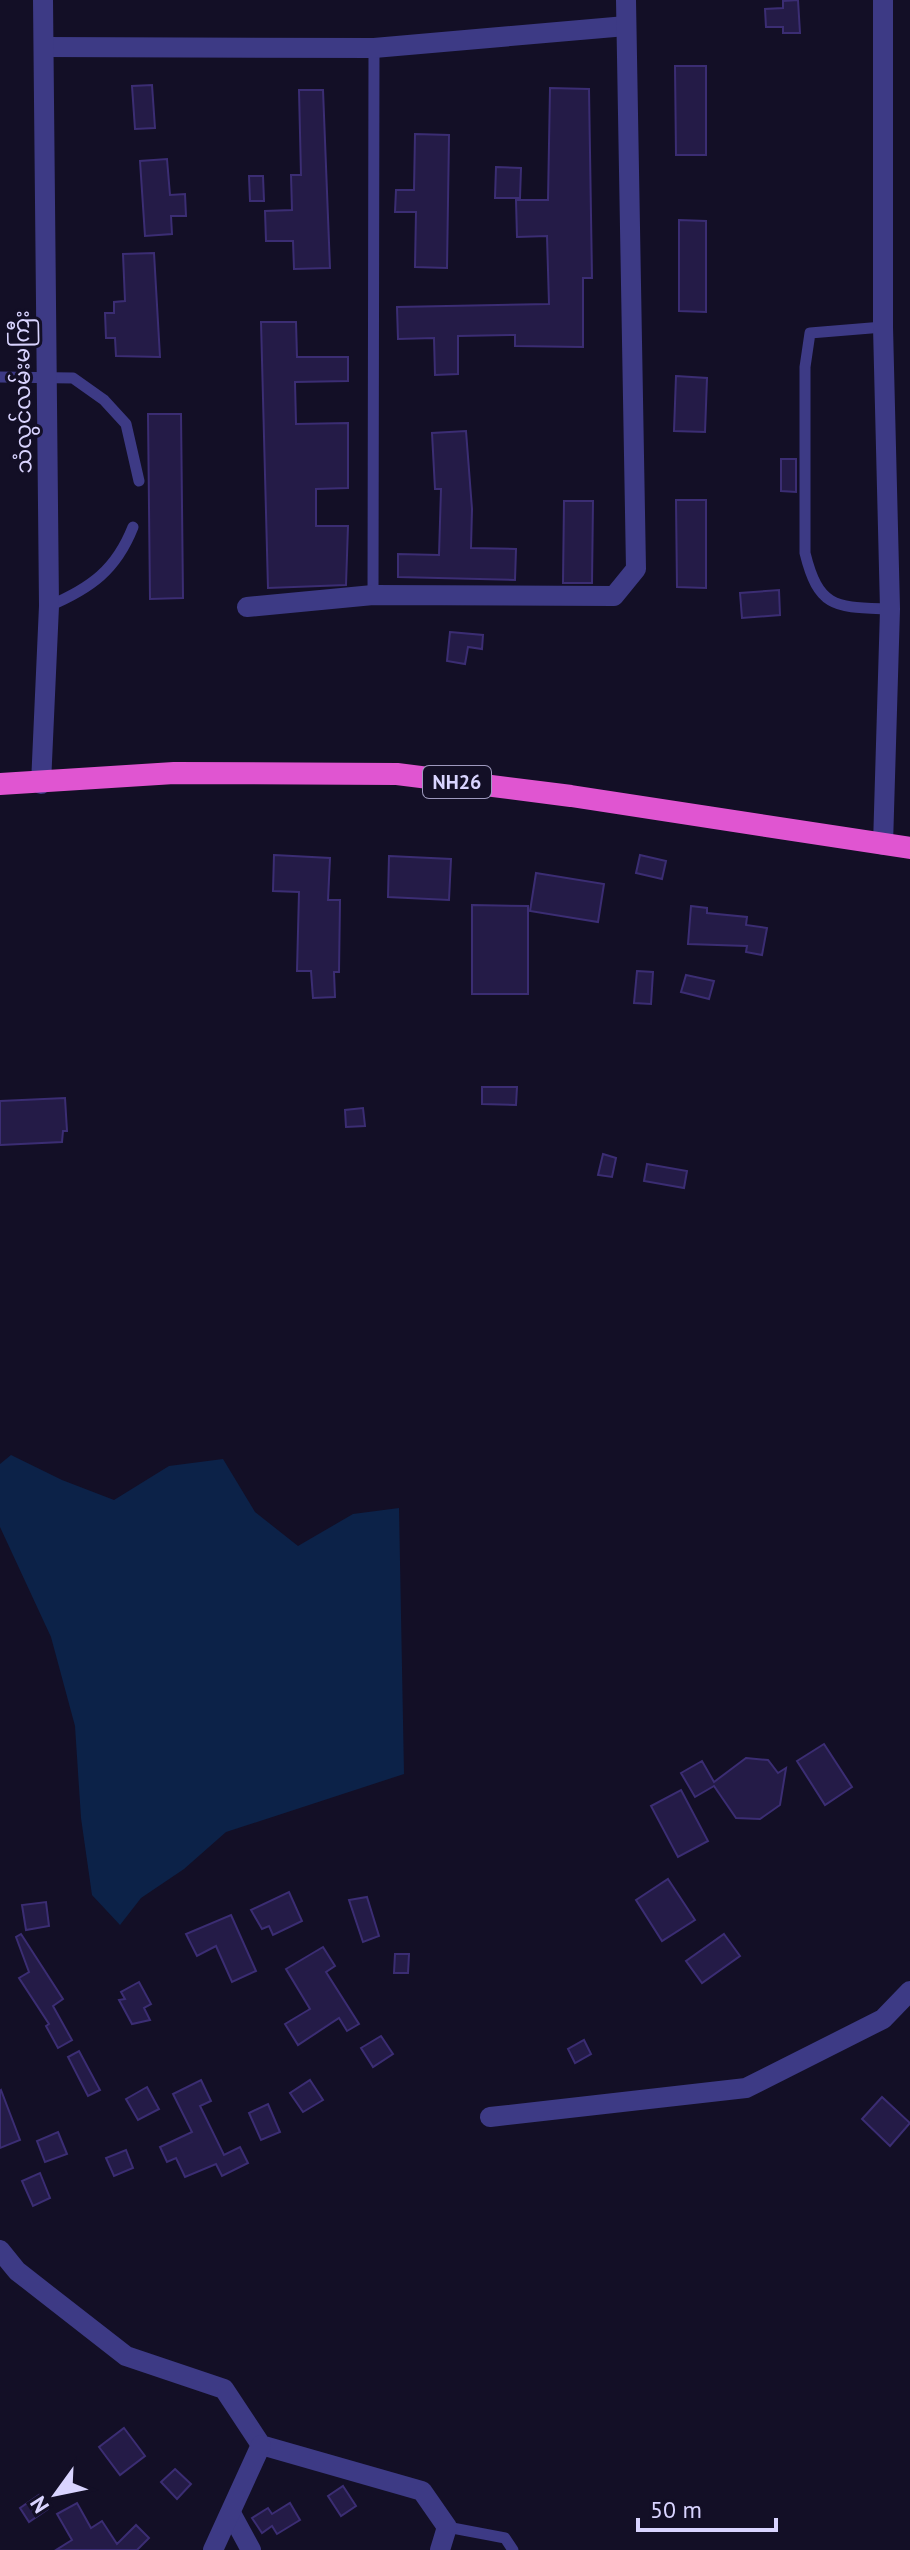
<svg xmlns="http://www.w3.org/2000/svg" width="910" height="2550" viewBox="0 0 910 2550" font-family="'PT Sans','Noto Sans Myanmar',sans-serif">
<style>
.water{fill:#0c2248}
.building{fill:#241b47;stroke:#3b2d73;stroke-width:2}
.lines{fill:none;stroke-linecap:round;stroke-linejoin:round}
.service{stroke:#3d3a85;stroke-width:11}
.minor{stroke:#3d3a85;stroke-width:20}
.trunk{stroke:#e055d1;stroke-width:22}
.labels{text-anchor:middle;stroke-width:6;stroke-linejoin:round;paint-order:stroke}
.shield{fill:#130f26;stroke:#9e99be;stroke-width:2}
.shield-label{font-size:20px;font-weight:bold;fill:#d9d4ff}
.street-label{font-size:22px;fill:#d9d4ff;stroke:#130f26}
</style>
<rect width="100%" height="100%" fill="#130f26"/>
<polygon class="water" points="11,1455 62,1480 114,1500 169,1466 223,1459 255,1512 298,1546 353,1514 399,1508 404,1774 226,1832 184,1869 141,1898 120,1925 92,1895 81,1818 75,1726 51,1637 0,1527 0,1464"/>
<g class="building">
<polygon points="798,0 800,33 783,33 783,27 766,27 765,9 783,8 783,1"/>
<polygon points="675,66 706,66 706,155 676,155"/>
<polygon points="152,85 155,128 135,129 132,86"/>
<polygon points="550,88 589,89 592,278 583,278 583,347 515,346 515,335 458,336 458,374 435,375 434,338 398,339 397,307 549,304 547,236 517,237 516,200 548,200"/>
<polygon points="299,90 323,90 330,268 294,269 293,241 266,241 265,211 292,210 291,175 301,175"/>
<polygon points="415,134 449,135 447,268 415,267 416,212 395,212 396,190 414,190"/>
<polygon points="167,159 170,195 185,194 186,216 171,216 172,234 145,236 140,161"/>
<polygon points="496,167 521,168 520,198 495,198"/>
<polygon points="249,176 263,176 264,201 250,201"/>
<polygon points="679,220 706,221 706,312 679,311"/>
<polygon points="154,253 160,357 116,356 115,338 106,338 105,313 114,313 114,302 125,301 123,254"/>
<polygon points="261,322 296,322 297,357 348,357 348,381 295,382 296,424 348,423 348,488 316,489 316,526 348,526 346,585 268,588"/>
<polygon points="676,376 707,378 705,432 674,431"/>
<polygon points="148,414 181,414 183,598 150,599"/>
<polygon points="466,431 472,509 471,548 516,549 515,580 398,577 398,554 439,555 441,489 435,489 432,433"/>
<polygon points="781,459 796,459 796,492 781,491"/>
<polygon points="676,500 706,500 706,588 677,587"/>
<polygon points="564,501 593,501 592,583 563,583"/>
<polygon points="779,590 780,615 742,618 740,593"/>
<polygon points="450,632 483,635 482,649 468,647 465,664 447,661"/>
<polygon points="274,855 330,858 328,900 340,900 339,972 334,972 335,997 313,998 311,971 297,971 299,892 273,891"/>
<polygon points="640,855 666,861 662,879 636,873"/>
<polygon points="389,856 451,859 449,900 388,897"/>
<polygon points="536,873 604,884 598,922 530,911"/>
<polygon points="472,905 528,906 528,994 472,994"/>
<polygon points="691,906 707,908 707,913 747,917 746,925 767,928 762,955 746,952 747,946 688,944"/>
<polygon points="637,971 653,972 651,1004 634,1003"/>
<polygon points="686,975 714,981 709,999 681,992"/>
<polygon points="482,1087 517,1087 516,1105 482,1104"/>
<polygon points="65,1098 67,1131 63,1131 62,1142 0,1145 0,1101"/>
<polygon points="363,1108 365,1126 346,1127 345,1110"/>
<polygon points="603,1154 616,1158 612,1177 598,1175"/>
<polygon points="647,1164 687,1171 684,1188 644,1181"/>
<polygon points="824,1744 852,1787 825,1805 797,1761"/>
<polygon points="746,1758 768,1760 778,1773 786,1768 780,1805 760,1819 736,1818 714,1786 695,1797 681,1773 702,1761 714,1782"/>
<polygon points="681,1790 708,1841 678,1857 651,1806"/>
<polygon points="668,1879 695,1920 662,1941 636,1900"/>
<polygon points="289,1892 302,1921 273,1935 269,1926 262,1929 251,1910"/>
<polygon points="367,1897 379,1936 363,1942 349,1900"/>
<polygon points="46,1902 49,1926 26,1930 22,1905"/>
<polygon points="231,1915 256,1971 232,1982 216,1946 197,1956 186,1934"/>
<polygon points="21,1934 63,1999 53,2006 72,2040 58,2048 46,2026 49,2024 19,1978 29,1972 16,1937"/>
<polygon points="724,1934 740,1956 702,1983 686,1961"/>
<polygon points="323,1947 335,1966 326,1972 359,2024 347,2031 339,2018 298,2045 285,2024 310,2009 286,1969"/>
<polygon points="395,1954 409,1954 408,1973 394,1973"/>
<polygon points="139,1982 151,2004 144,2008 150,2020 132,2024 119,2000 125,1999 121,1992"/>
<polygon points="381,2036 393,2054 373,2067 361,2048"/>
<polygon points="584,2040 591,2054 575,2063 568,2049"/>
<polygon points="79,2051 100,2090 88,2096 68,2057"/>
<polygon points="201,2080 211,2101 200,2106 224,2155 240,2147 248,2163 222,2176 216,2164 185,2177 176,2158 167,2162 160,2147 192,2132 173,2094"/>
<polygon points="310,2080 323,2100 303,2112 290,2093"/>
<polygon points="147,2087 159,2109 138,2120 126,2099"/>
<polygon points="1,2090 20,2140 0,2148 0,2091"/>
<polygon points="882,2097 910,2123 890,2146 862,2119"/>
<polygon points="268,2104 280,2132 261,2140 249,2113"/>
<polygon points="58,2132 67,2154 45,2162 37,2141"/>
<polygon points="126,2150 133,2168 114,2176 106,2158"/>
<polygon points="40,2173 50,2198 33,2206 22,2181"/>
<polygon points="124,2428 145,2456 120,2475 99,2447"/>
<polygon points="175,2469 191,2484 177,2499 161,2482"/>
<polygon points="343,2486 356,2506 341,2516 328,2496"/>
<polygon points="39,2495 48,2509 29,2522 20,2508"/>
<polygon points="77,2503 91,2528 102,2521 117,2544 136,2525 149,2538 137,2550 56,2550 72,2540 57,2514"/>
<polygon points="290,2503 300,2520 277,2534 272,2526 262,2533 252,2518 268,2508 272,2514"/>
</g>
<g class="lines">
<g class="service">
<path d="M 883,327 L 810,333 L 805,367 L 805,553 C 819,610 837,607 890,609"/>
<polyline points="0,377 73,378 104,400 126,424 139,481"/>
<polyline points="373,595 374,48"/>
<path d="M 49,606 C 91,588 116,570 133,527"/>
<polyline points="447,2527 505,2538 513,2550"/>
</g>
<g class="minor">
<polyline points="45,47 374,48 626,26"/>
<polyline points="247,607 373,595 614,596 636,569 626,0"/>
<polyline points="41,784 49,606 43,0"/>
<polyline points="883,845 890,609 883,327 883,0"/>
<polyline points="490,2117 746,2088 883,2019 910,1991"/>
<polyline points="0,2250 17,2271 126,2356 224,2389 261,2445 422,2491 447,2527 440,2550"/>
<polyline points="232,2515 251,2550"/>
<polyline points="213,2550 261,2445"/>
</g>
<polyline class="trunk" points="0,784 174,773 397,774 571,796 910,848"/>
</g>
<g class="labels">
<rect class="shield" x="423" y="766" width="68" height="32" rx="6"/>
<g class="shield-label">
<text x="457" y="789">NH26</text>
</g>
<g class="street-label">
<text transform="translate(22 392) rotate(-91)" y="8">သံလွင်လမ်းမကြီး</text>
</g>
</g>
<g transform="translate(56 2494) rotate(237)" stroke="#130f26" stroke-width="6" paint-order="stroke">
<path d="M0-6L14 30L0 20L-14 30Z" fill="#d9d4ff"/>
<text y="-12" font-size="22" font-weight="bold" text-anchor="middle" fill="#d9d4ff">N</text>
</g>
<path d="M638 2518v12h138v-12" fill="none" stroke="#d9d4ff" stroke-width="4"/>
<text x="650" y="2518" font-size="24" fill="#d9d4ff" stroke="#130f26" stroke-width="6" paint-order="stroke">50 m</text>
</svg>
